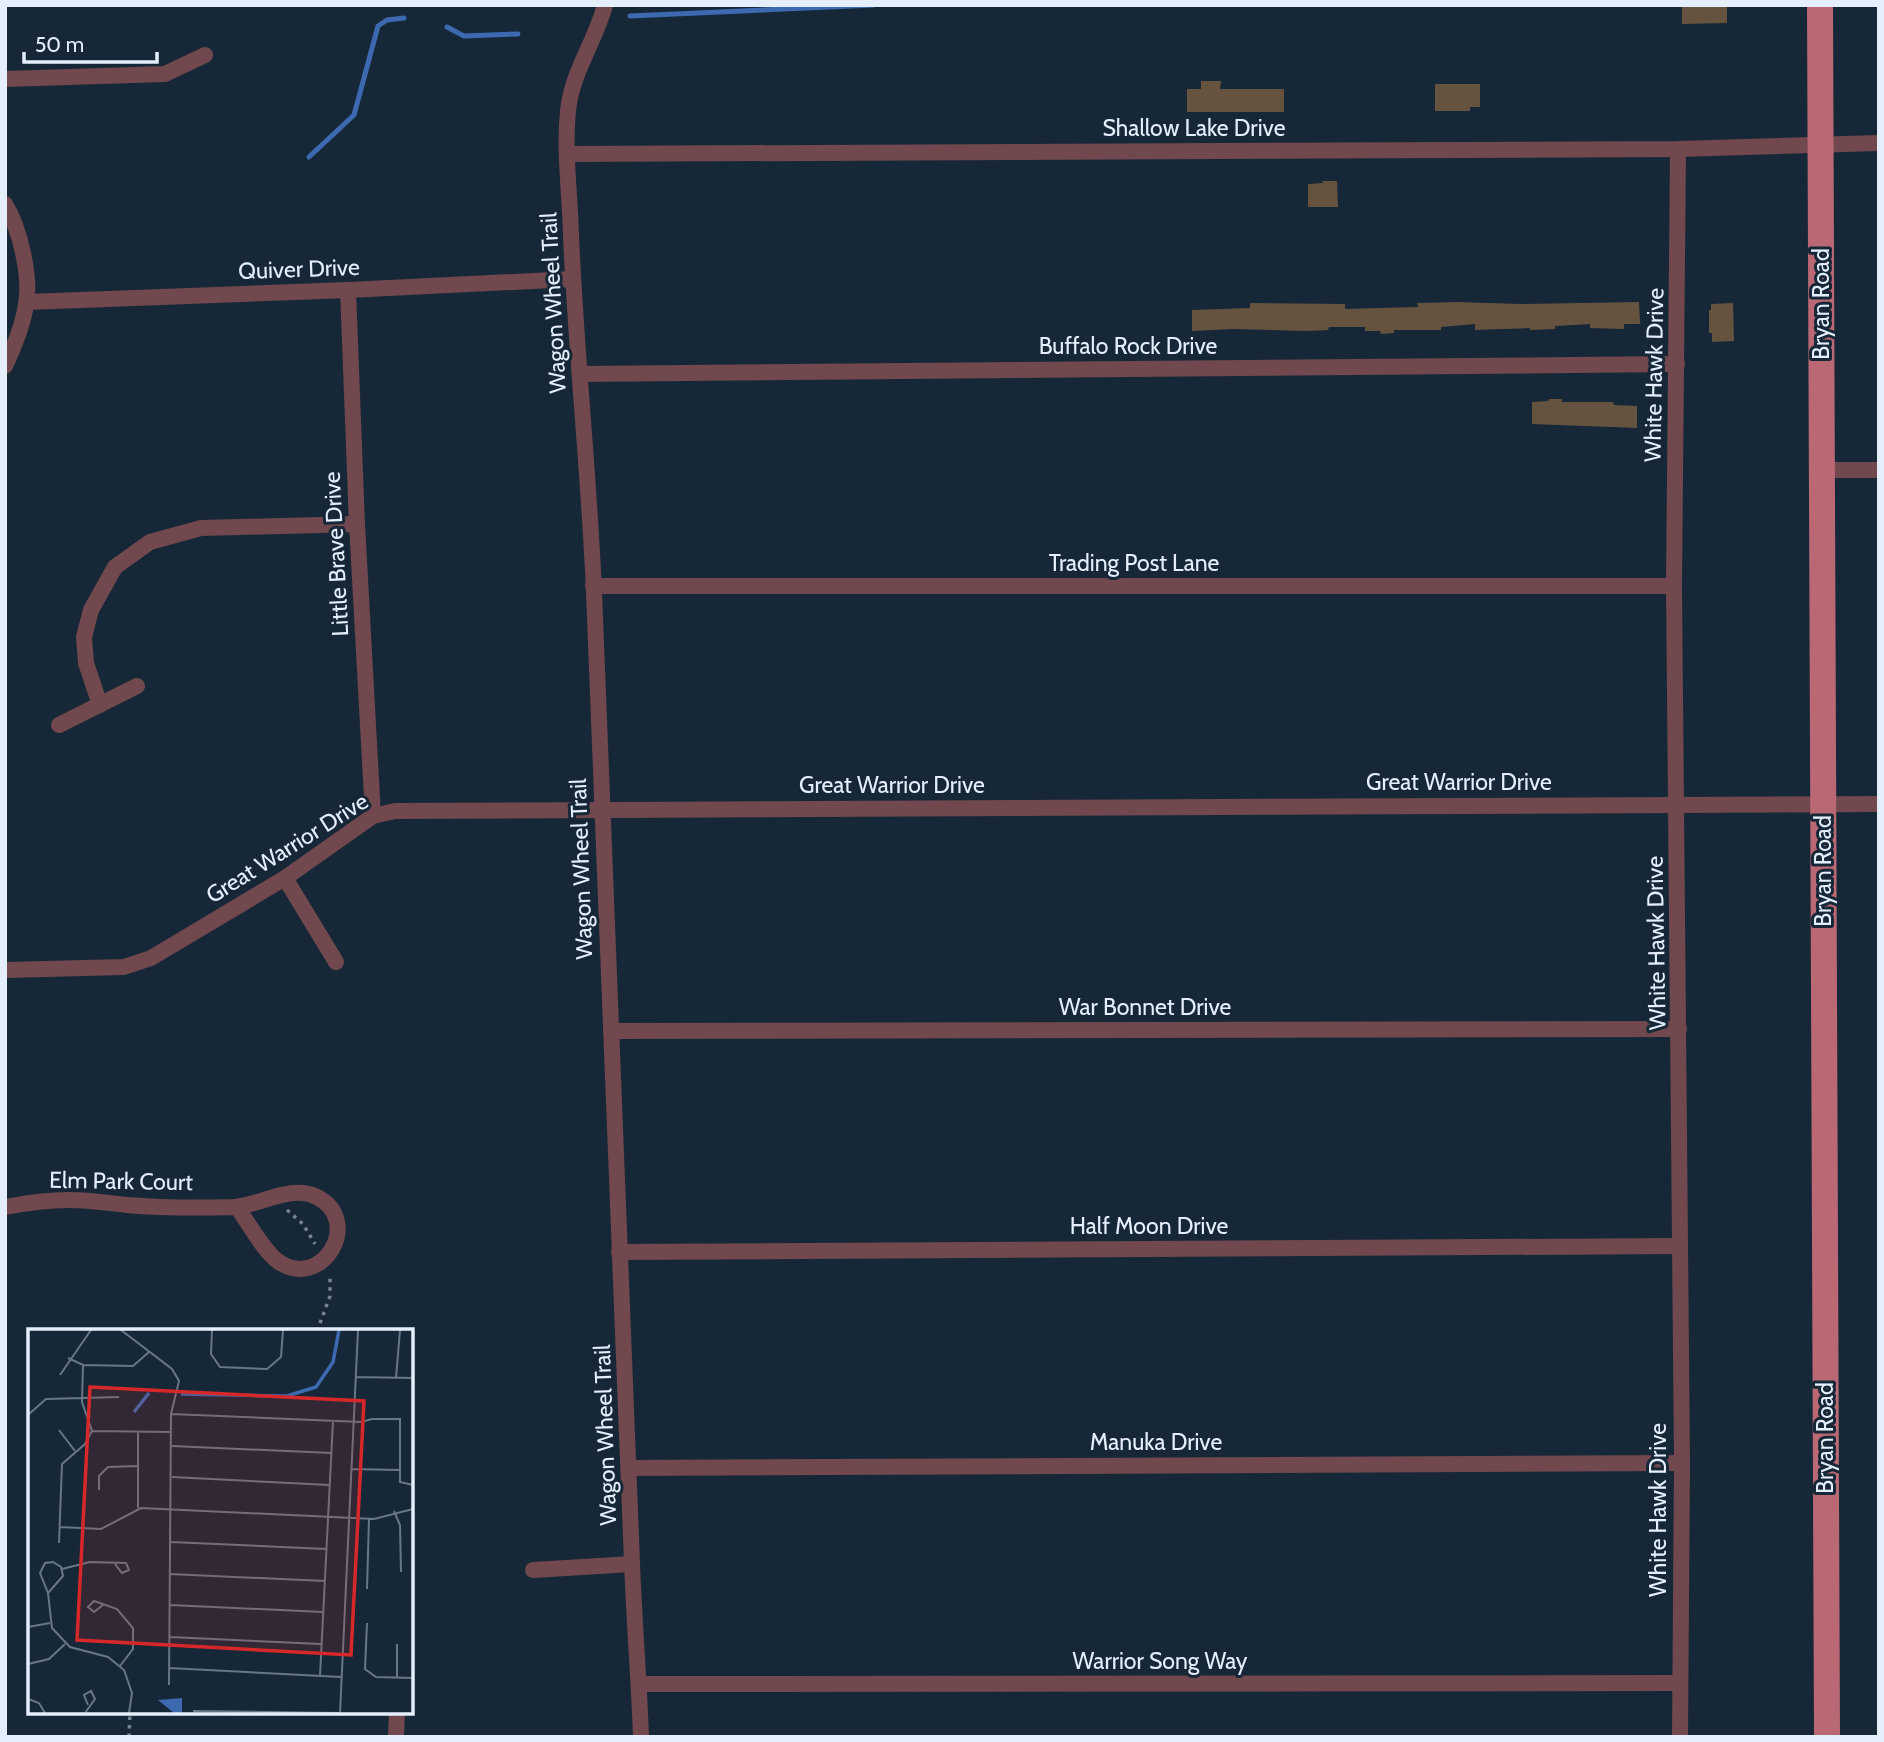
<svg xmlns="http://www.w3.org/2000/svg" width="1884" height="1742" viewBox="0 0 1884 1742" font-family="Cabin,sans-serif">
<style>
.built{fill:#1a3046}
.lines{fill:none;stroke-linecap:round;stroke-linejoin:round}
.stream{stroke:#3c69b0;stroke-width:5}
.building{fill:#65533f}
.path{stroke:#758392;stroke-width:3.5;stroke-dasharray:3.5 5;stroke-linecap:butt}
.street{stroke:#70484d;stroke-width:16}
.primary{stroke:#ba6874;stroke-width:26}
.labels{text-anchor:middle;stroke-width:6;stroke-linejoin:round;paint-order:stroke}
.street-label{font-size:23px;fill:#e4effb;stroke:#162738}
.inset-river{fill:none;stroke:#3c69b0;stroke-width:3.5}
.inset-road{fill:none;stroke:#687786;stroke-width:2}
.view{fill:#d62828;fill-opacity:0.15;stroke:#d62828;stroke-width:3.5}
.inset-edge{fill:none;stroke:#e4effb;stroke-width:3.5}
</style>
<rect width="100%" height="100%" fill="#162738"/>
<polygon class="built" points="1877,5 1879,5 1879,377"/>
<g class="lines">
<g class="stream">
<polyline points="630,16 874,5"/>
<polyline points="447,27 464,36 518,34"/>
<polyline points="309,157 354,115 378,26 387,20 404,18"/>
</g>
</g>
<g class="building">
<polygon points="1682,5 1727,5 1727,23 1682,24"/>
<polygon points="1201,81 1221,81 1220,89 1284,89 1284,112 1187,112 1187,89 1201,89"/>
<polygon points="1435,84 1480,84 1480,107 1470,107 1470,111 1435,111"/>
<polygon points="1322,181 1337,181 1338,207 1308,207 1308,184 1323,183"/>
<polygon points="1458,302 1520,304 1639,302 1640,324 1624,324 1624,329 1590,328 1590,324 1555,326 1555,329 1530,330 1530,328 1475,330 1475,324 1441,327 1441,330 1394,330 1394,333 1381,334 1380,331 1365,331 1365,327 1329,327 1328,330 1307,331 1232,329 1192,331 1192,310 1250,308 1250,303 1345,304 1345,309 1418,307 1417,303"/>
<polygon points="1733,303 1734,341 1712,342 1712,333 1709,333 1709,310 1711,310 1711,304"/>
<polygon points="1549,399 1562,399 1562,402 1613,402 1614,405 1637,406 1637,428 1532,424 1532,402 1548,401"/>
</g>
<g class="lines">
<g class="path">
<polyline points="287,1210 303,1224 315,1244"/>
<polyline points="317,1331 330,1296 330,1276"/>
<polyline points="129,1737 130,1712"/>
</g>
<g class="street">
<path d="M 605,5 C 596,39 575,68 569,103 C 563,146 570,192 571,235 C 576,354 589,473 594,592 C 606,916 620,1239 632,1562 C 634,1620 639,1678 641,1737"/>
<polyline points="5,79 165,74 205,55"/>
<polyline points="1678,149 1674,586 1682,1463 1680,1737"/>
<polyline points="568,154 1678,149 1879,143"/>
<path d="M 5,204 C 20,228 31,277 26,304 C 23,326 14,347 5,366"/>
<polyline points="348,290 357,524 373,816"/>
<polyline points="27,302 348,290 573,279"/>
<polyline points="580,374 1677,364"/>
<polyline points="1822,470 1879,470"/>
<polyline points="593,586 1674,586"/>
<polyline points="100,705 86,663 84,637 91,610 115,567 150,542 201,528 357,524"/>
<polyline points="59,725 137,686"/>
<polyline points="285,878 336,962"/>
<polyline points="5,970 124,967 151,958 285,878 373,816 395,811 1879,804"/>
<polyline points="611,1031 1679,1029"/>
<path d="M 5,1207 C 26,1203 48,1200 69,1200 C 89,1200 108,1203 127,1205 C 162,1208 200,1208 234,1207 C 261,1205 291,1184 317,1197 C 364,1221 322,1291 279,1262 C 264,1252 248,1222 237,1207"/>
<polyline points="619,1252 1679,1246"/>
<polyline points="630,1468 1682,1463"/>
<polyline points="533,1570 632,1564"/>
<polyline points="640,1684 1680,1683"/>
<polyline points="396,1737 397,1712"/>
</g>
<polyline class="primary" points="1820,5 1827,1737"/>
</g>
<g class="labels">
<g class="street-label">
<text x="1194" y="136">Shallow Lake Drive</text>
<text transform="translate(299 269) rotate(-2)" y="8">Quiver Drive</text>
<text transform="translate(553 303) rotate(-93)" y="8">Wagon Wheel Trail</text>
<text transform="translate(1821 304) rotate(-90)" y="8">Bryan Road</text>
<text x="1128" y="354">Buffalo Rock Drive</text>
<text transform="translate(1654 375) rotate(-89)" y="8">White Hawk Drive</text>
<text transform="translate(336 554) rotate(-93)" y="8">Little Brave Drive</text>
<text x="1134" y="571">Trading Post Lane</text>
<text x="1459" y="790">Great Warrior Drive</text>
<text x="892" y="793">Great Warrior Drive</text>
<text transform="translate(287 848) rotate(-32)" y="8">Great Warrior Drive</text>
<text transform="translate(581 869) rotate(-92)" y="8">Wagon Wheel Trail</text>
<text transform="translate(1823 871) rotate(-90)" y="8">Bryan Road</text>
<text transform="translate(1656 943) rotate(-91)" y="8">White Hawk Drive</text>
<text x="1145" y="1015">War Bonnet Drive</text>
<text transform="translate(121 1181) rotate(1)" y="8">Elm Park Court</text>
<text x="1149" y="1234">Half Moon Drive</text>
<text transform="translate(605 1435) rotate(-92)" y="8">Wagon Wheel Trail</text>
<text transform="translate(1825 1438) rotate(-90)" y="8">Bryan Road</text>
<text x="1156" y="1450">Manuka Drive</text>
<text transform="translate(1658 1510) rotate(-90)" y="8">White Hawk Drive</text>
<text x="1160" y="1669">Warrior Song Way</text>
</g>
</g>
<g transform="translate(28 1329)">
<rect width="385" height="385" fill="#162738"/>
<path d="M 154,369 L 154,384 L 146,384 L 130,371 Z" fill="#3c69b0"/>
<path class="inset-river" d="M 153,65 L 259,67 L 288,58 L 305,33 L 311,1M 106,83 L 121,64"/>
<path class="inset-road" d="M 93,1 L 144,40 L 151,52 L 143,85 L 141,356M 184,1 L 183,25 L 192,38 L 239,40 L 253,28 L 255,1M 40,29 L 55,36 L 105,37 L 121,23M 32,46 L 63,1M 328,48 L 385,49M 368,49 L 372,1M 143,85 L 333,93 L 344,90M 0,86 L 18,70 L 91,68M 344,90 L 372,90 L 372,153 L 385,156M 31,101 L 47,122M 64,102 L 143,103M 144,117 L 303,124M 323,140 L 371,141M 144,148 L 301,156M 71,161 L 71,147 L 80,138 L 110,137M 110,179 L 110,103M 366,182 L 372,196 L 373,243M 32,198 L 73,200 L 113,179 L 346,190 L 385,180M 143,213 L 298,220M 31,214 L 34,135 L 57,115 L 64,102 L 54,73 L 55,36M 34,240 L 62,233 L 98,234 L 101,241 L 94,244 L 87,235M 142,245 L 297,252M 339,260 L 341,190M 20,264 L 35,247 L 33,238 L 25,233 L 17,234 L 12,244 L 20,264 L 24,299 L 42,318 L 80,328 L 96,341 L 104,364 L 101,384M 75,276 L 66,283 L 60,278 L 66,272 L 89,280 L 105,299 L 105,320 L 92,337M 142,276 L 295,283M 339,294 L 337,340 L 348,348 L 385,349M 0,298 L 22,294M 142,308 L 293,315M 0,335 L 21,330 L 37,315M 141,339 L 313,348M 292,347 L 305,92M 369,348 L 369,315M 0,370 L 11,374 L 17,384M 165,382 L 312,384M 57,384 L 67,370 L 63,362 L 56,366 L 60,376M 312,384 L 330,1"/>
<path class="view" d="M 62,58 L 336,72 L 323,326 L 49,311 Z"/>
<rect width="385" height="385" class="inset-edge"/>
</g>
<rect width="1884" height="1742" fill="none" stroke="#e4effb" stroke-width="14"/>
<path d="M24 52v10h133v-10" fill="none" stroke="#e4effb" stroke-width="3.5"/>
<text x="35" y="52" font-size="21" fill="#e4effb" stroke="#162738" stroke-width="5" paint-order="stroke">50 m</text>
</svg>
